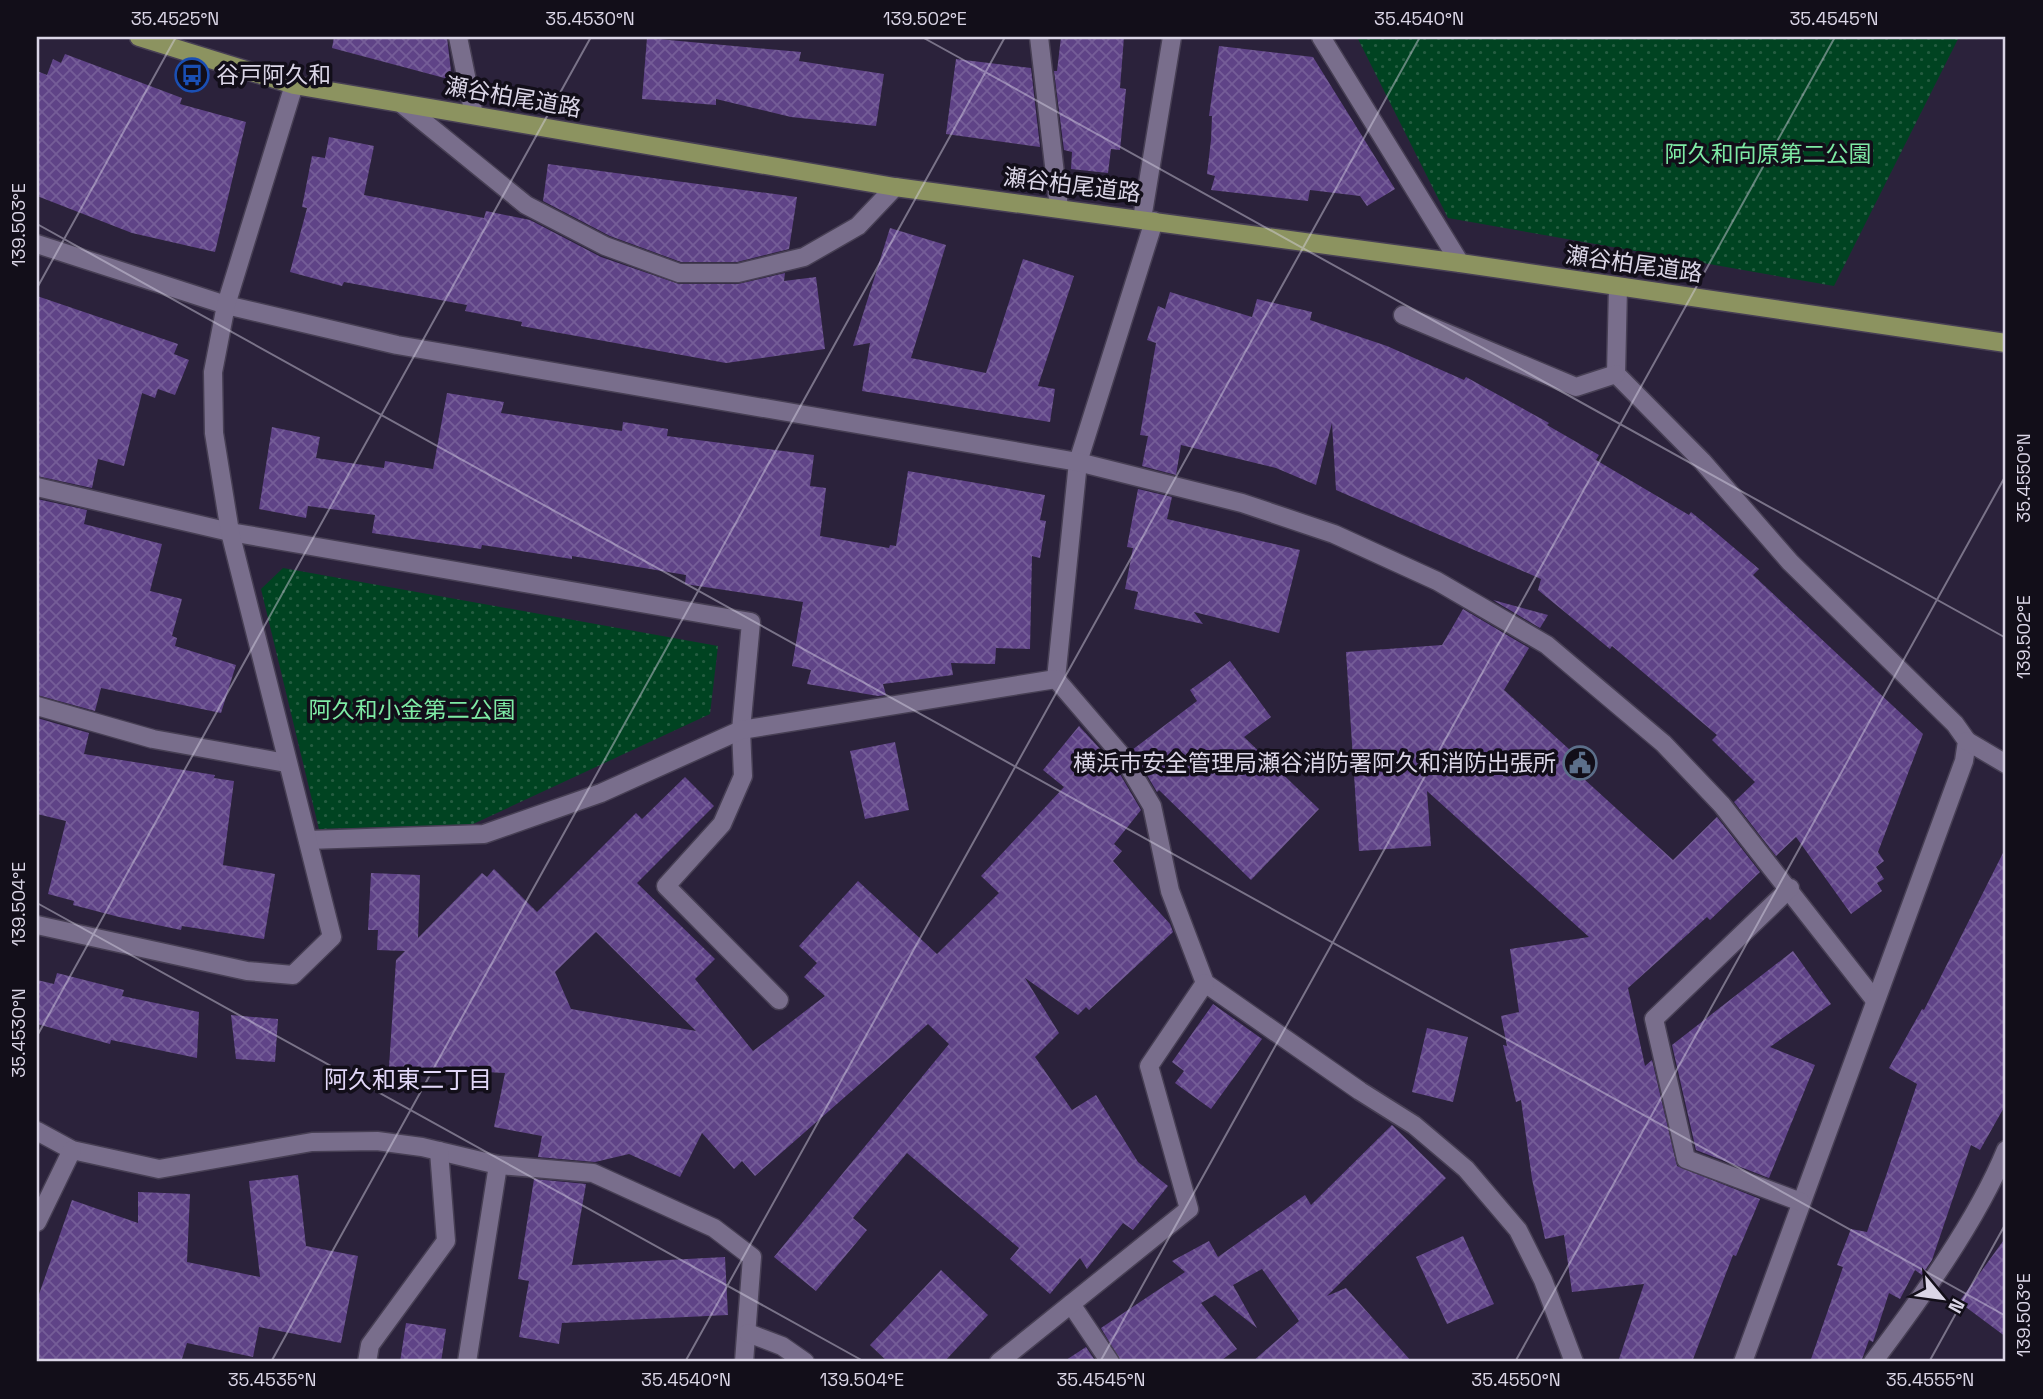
<svg xmlns="http://www.w3.org/2000/svg" width="2043" height="1399" viewBox="0 0 2043 1399" font-family="'Space Grotesk','Noto Sans JP',sans-serif">
<style>
.park{fill:url(#park-dots)}
.building{fill:url(#building-cross-hatch);fill-rule:evenodd}
.lines{fill:none;stroke-linecap:round;stroke-linejoin:round}
.minor-casing{stroke:#473f54;stroke-width:21}
.major-casing{stroke:#473f54;stroke-width:21}
.minor{stroke:#796e8c;stroke-width:18}
.major{stroke:#8c9360;stroke-width:18}
.ticks{fill:none;stroke:#dad5e6;stroke-width:2;stroke-opacity:0.45}
.labels{text-anchor:middle;stroke-width:7;stroke-linejoin:round;paint-order:stroke}
.poi-label{font-size:23px;fill:#dad5e6;stroke:#120e19;text-anchor:start}
.street-label{font-size:23px;fill:#dad5e6;stroke:#120e19}
.park-label{font-size:23px;fill:#7eeba5;stroke:#120e19}
.neighbourhood-label{font-size:24px;fill:#e2d7f8;stroke:#120e19}
.neatline{fill:none;stroke:#dad5e6;stroke-width:2.5}
.ticks-label{font-size:18px;text-anchor:middle;fill:#dad5e6}
</style>
<defs>
<pattern id="park-dots" width="8" height="8" patternUnits="userSpaceOnUse" patternTransform="scale(1.75)"><rect width="8" height="8" fill="#004321"/><path d="M2 2h.1M6 6h.1" fill="none" stroke="#255d41" stroke-width="1.8" stroke-linecap="round"/></pattern>
<pattern id="building-cross-hatch" width="8" height="8" patternUnits="userSpaceOnUse" patternTransform="scale(1.75)"><rect width="8" height="8" fill="#5f4387"/><path d="M0 0l8 8M0 8l8-8" fill="none" stroke="#755d98"/></pattern>
</defs>
<rect width="100%" height="100%" fill="#2b223b"/>
<g class="park">
<polygon points="1357,37 1959,37 1834,286 1448,218"/>
<polygon points="283,568 718,646 710,714 471,825 319,829 261,589"/>
</g>
<g class="building">
<polygon points="334,37 447,37 452,80 332,48"/>
<polygon points="1061,37 1124,37 1120,88 1126,89 1120,150 1111,149 1108,173 1071,169 1072,152 1064,150 1054,71 1057,71"/>
<polygon points="647,38 801,52 799,61 884,74 876,126 791,117 716,99 716,105 642,99"/>
<polygon points="1219,46 1313,57 1395,189 1367,206 1360,196 1310,190 1308,201 1211,190 1215,176 1207,174 1211,140 1212,116 1209,116"/>
<polygon points="65,54 182,98 180,104 246,122 215,252 132,233 37,196 37,71 47,75 53,59 61,63"/>
<polygon points="956,59 1031,68 1040,147 946,134"/>
<polygon points="329,137 374,146 364,195 484,218 486,211 530,220 601,257 679,284 738,284 785,273 784,281 816,277 825,349 726,363 521,326 522,322 465,311 467,305 344,282 342,286 290,272 307,208 302,207 312,156 325,158"/>
<polygon points="548,164 797,197 789,249 737,262 681,262 610,236 543,201"/>
<polygon points="890,228 946,245 911,358 986,373 1023,259 1074,276 1038,386 1055,389 1050,422 862,391 870,343 853,346"/>
<polygon points="1170,292 1252,317 1257,299 1312,312 1310,320 1387,346 1464,380 1466,377 1549,423 1547,425 1599,455 1596,460 1689,515 1691,512 1713,530 1759,569 1753,575 1923,734 1878,852 1884,861 1876,867 1884,879 1877,883 1882,891 1851,914 1796,837 1776,856 1734,802 1755,782 1712,740 1717,735 1612,646 1610,649 1538,590 1541,579 1336,490 1332,423 1316,485 1276,468 1181,445 1176,475 1142,466 1148,436 1140,435 1156,343 1147,340 1158,306 1165,309"/>
<polygon points="37,296 178,344 174,354 189,360 175,395 158,389 155,398 142,393 124,466 98,459 92,488 37,476"/>
<polygon points="447,393 504,402 501,413 622,431 623,422 668,429 667,436 814,455 810,486 826,488 820,536 889,548 890,545 896,546 908,471 1045,495 1040,520 1046,521 1040,558 1032,556 1030,649 996,648 995,664 951,663 953,675 883,684 886,695 878,696 807,684 811,670 792,666 803,602 685,584 686,575 572,556 572,559 482,545 481,549 372,533 375,515 308,506 306,518 259,509 272,427 320,437 316,458 384,468 385,461 433,469"/>
<polygon points="1138,489 1172,497 1167,519 1300,550 1279,633 1194,612 1203,624 1134,609 1138,592 1125,589 1133,548 1127,547"/>
<polygon points="37,499 87,510 84,524 162,544 150,591 182,599 172,636 177,638 175,646 236,665 221,713 101,688 95,711 37,695"/>
<polygon points="1493,600 1548,615 1540,628"/>
<polygon points="1463,609 1529,648 1504,690 1592,770 1584,779 1673,860 1717,817 1760,872 1710,920 1707,917 1628,988 1645,1066 1652,1060 1677,1166 1760,1199 1736,1256 1733,1255 1692,1362 1618,1362 1644,1284 1572,1292 1564,1235 1545,1239 1532,1179 1521,1100 1516,1102 1503,1045 1507,1046 1501,1016 1519,1012 1510,949 1589,937 1427,791 1431,846 1359,851 1346,652 1442,645"/>
<polygon points="1230,661 1271,717 1244,737 1319,809 1251,880 1159,790 1157,792 1132,750 1197,701 1190,690"/>
<polygon points="37,718 89,733 84,754 215,775 214,778 234,781 223,865 275,874 264,939 182,926 181,930 119,917 73,905 74,901 48,894 66,821 37,814"/>
<path d="M 1079,726 L 1114,764 L 1141,810 L 1114,844 L 1122,851 L 1113,861 L 1170,924 L 1173,932 L 1089,1010 L 1086,1007 L 1078,1015 L 1025,978 L 1059,1033 L 1035,1057 L 1072,1110 L 1096,1095 L 1138,1162 L 1168,1186 L 1133,1230 L 1123,1223 L 1087,1269 L 1080,1258 L 1050,1294 L 1010,1259 L 1019,1248 L 907,1153 L 853,1218 L 867,1230 L 816,1291 L 774,1257 L 949,1044 L 928,1024 L 755,1176 L 742,1161 L 734,1169 L 702,1133 L 680,1177 L 629,1154 L 595,1162 L 538,1157 L 542,1136 L 494,1127 L 505,1073 L 389,1067 L 396,960 L 405,951 L 377,950 L 378,930 L 368,930 L 371,873 L 420,875 L 418,938 L 482,873 L 487,877 L 494,869 L 537,912 L 636,813 L 642,819 L 685,777 L 714,806 L 637,883 L 715,959 L 695,979 L 753,1051 L 825,996 L 804,977 L 817,963 L 799,946 L 858,881 L 937,954 L 999,893 L 981,876 L 1064,787 L 1043,770 ZM 596,932 L 696,1031 L 571,1009 L 555,972 Z"/>
<polygon points="895,742 909,810 865,819 850,751"/>
<polygon points="2006,847 2006,1104 1980,1150 1971,1145 1932,1260 1922,1275 1915,1270 1900,1299 1889,1293 1873,1342 1869,1340 1861,1362 1810,1362 1843,1267 1837,1265 1851,1229 1867,1232 1917,1084 1889,1068 1922,1009 1924,1010"/>
<polygon points="1793,951 1831,1004 1770,1047 1815,1065 1769,1178 1696,1150 1672,1045"/>
<polygon points="57,973 124,990 122,996 199,1012 197,1058 111,1040 110,1044 37,1024 37,980 54,984"/>
<polygon points="1213,1004 1262,1039 1211,1109 1175,1083 1184,1071 1172,1062"/>
<polygon points="231,1015 278,1019 275,1062 236,1059"/>
<polygon points="1427,1028 1468,1037 1453,1102 1412,1092"/>
<polygon points="1392,1125 1446,1178 1327,1296 1346,1288 1412,1362 1252,1362 1299,1321 1262,1269 1233,1285 1257,1328 1215,1295 1201,1303 1237,1349 1219,1362 1121,1362 1101,1328 1185,1272 1172,1261 1209,1241 1218,1257 1305,1195 1311,1205"/>
<polygon points="298,1175 306,1246 358,1256 341,1343 259,1327 253,1357 187,1343 181,1362 37,1362 37,1300 72,1200 138,1223 138,1192 190,1194 187,1262 260,1277 249,1181"/>
<polygon points="534,1179 586,1184 572,1265 725,1257 728,1315 562,1323 559,1344 519,1337 529,1281 518,1279"/>
<polygon points="1463,1236 1494,1304 1447,1324 1416,1257"/>
<polygon points="2006,1237 2006,1337 1959,1302"/>
<polygon points="941,1270 988,1315 944,1362 888,1362 870,1345"/>
<polygon points="406,1323 446,1329 441,1362 400,1362"/>
<polygon points="1086,1347 1096,1362 1063,1362"/>
</g>
<g class="lines">
<defs>
<g id="minor">
<polyline points="458,37 474,115"/>
<polyline points="1039,37 1059,208"/>
<polyline points="1321,37 1460,263"/>
<polyline points="402,104 526,205 605,246 679,273 738,273 804,257 858,226 895,187"/>
<polyline points="1142,219 1172,37"/>
<polyline points="1154,221 1078,462 1056,679 1123,757 1152,806 1170,891 1205,983 1360,1091 1414,1125 1466,1169 1518,1230 1543,1280 1574,1362"/>
<polyline points="37,244 226,305 397,345 1078,462 1242,503 1334,534 1437,581 1547,645 1663,743 1722,805 1874,999"/>
<polyline points="1618,287 1616,374 1702,461 1790,562 1955,724 1967,741 1964,761 1743,1362"/>
<polyline points="1403,315 1576,387 1616,374"/>
<polyline points="37,487 230,532 751,622 741,730 743,776 722,824 666,886 779,1000"/>
<polyline points="37,706 153,739 286,763"/>
<polyline points="1967,741 2006,764"/>
<polyline points="308,840 484,834 601,793 741,730 1056,679"/>
<polyline points="1790,888 1654,1019 1686,1159 1801,1202"/>
<polyline points="37,925 247,971 293,975 332,937 230,532 214,433 213,372 226,305 294,85"/>
<polyline points="37,1131 72,1150 159,1169 312,1142 377,1141 422,1147 498,1165 593,1173 714,1228 752,1257 744,1362"/>
<polyline points="37,1222 72,1150"/>
<polyline points="1071,1304 1110,1362"/>
<polyline points="748,1333 782,1346 805,1362"/>
<polyline points="367,1362 370,1345 446,1241 439,1151"/>
<polyline points="467,1362 498,1165"/>
<polyline points="999,1362 1189,1209 1149,1066 1205,983"/>
<path d="M 1873,1362 C 1919,1301 1977,1221 2006,1150"/>
</g>
<polyline id="major" points="139,37 294,85 895,187 1460,263 2006,343"/>
</defs>
<use href="#minor" class="minor-casing"/>
<use href="#major" class="major-casing"/>
<use href="#minor" class="minor"/>
<use href="#major" class="major"/>
</g>
<path class="ticks" d="M 922,37 L 2006,638M 37,224 L 2006,1316M 37,288 L 176,37M 37,903 L 865,1362M 37,1036 L 591,37M 271,1362 L 1005,37M 685,1362 L 1420,37M 1100,1362 L 1835,37M 1515,1362 L 2006,475M 1929,1362 L 2006,1223"/>
<defs>
<symbol id="bus-ring" viewBox="-11 -11 22 22"><circle r="9.5" fill="#120e19" stroke="#1a4fb4" stroke-width="1.5"/><path d="M-5-6H5V4H4V6H2V4H-2V6H-4V4H-5ZM-3.5-4V0h7V-4ZM-3.5 1.2v1.5H-2V1.2ZM2 1.2v1.5H3.5V1.2Z" fill="#1a4fb4"/></symbol>
<symbol id="civic-ring" viewBox="-11 -11 22 22"><circle r="9.5" fill="#120e19" stroke="#5c6f8a" stroke-width="1.5"/><path d="M-.6-6.5H3V-4.5H.6V-3L4-1V1h2V6H-6V1h2V-1L-.6-3ZM-1.2 2.5V6h2.4V2.5Z" fill="#5c6f8a"/></symbol>
</defs>
<g fill-rule="evenodd">
<use href="#bus-ring" x="173" y="56" width="38" height="38"/>
<use href="#civic-ring" x="1561" y="744" width="38" height="38"/>
</g>
<g class="labels">
<g class="poi-label">
<text x="216" y="83">谷戸阿久和</text>
<text x="1556" y="771" text-anchor="end">横浜市安全管理局瀬谷消防署阿久和消防出張所</text>
</g>
<g class="street-label">
<text transform="translate(513 97) rotate(10)" y="8">瀬谷柏尾道路</text>
<text transform="translate(1072 185) rotate(7)" y="8">瀬谷柏尾道路</text>
<text transform="translate(1634 264) rotate(8)" y="8">瀬谷柏尾道路</text>
</g>
<g class="park-label">
<text x="1768" y="162">阿久和向原第二公園</text>
<text x="412" y="718">阿久和小金第二公園</text>
</g>
<g class="neighbourhood-label">
<text x="408" y="1088">阿久和東二丁目</text>
</g>
</g>
<rect width="2043" height="1399" fill="none" stroke="#120e19" stroke-width="77"/>
<g transform="translate(1942 1298) rotate(119)" stroke="#120e19" stroke-width="5" paint-order="stroke">
<path d="M0-5L12 26L0 18L-12 26Z" fill="#dad5e6"/>
<text y="-10" font-size="19" font-weight="bold" text-anchor="middle" fill="#dad5e6">N</text>
</g>
<rect x="38" y="38" width="1966" height="1322" class="neatline"/>
<g class="ticks-label">
<text x="175" y="25">35.4525°N</text>
<text x="590" y="25">35.4530°N</text>
<text x="925" y="25">139.502°E</text>
<text x="1419" y="25">35.4540°N</text>
<text x="1834" y="25">35.4545°N</text>
<text transform="translate(19 225) rotate(-90)" y="6">139.503°E</text>
<text transform="translate(2024 478) rotate(-90)" y="6">35.4550°N</text>
<text transform="translate(2024 637) rotate(-90)" y="6">139.502°E</text>
<text transform="translate(19 904) rotate(-90)" y="6">139.504°E</text>
<text transform="translate(19 1033) rotate(-90)" y="6">35.4530°N</text>
<text transform="translate(2024 1315) rotate(-90)" y="6">139.503°E</text>
<text x="272" y="1386">35.4535°N</text>
<text x="686" y="1386">35.4540°N</text>
<text x="862" y="1386">139.504°E</text>
<text x="1101" y="1386">35.4545°N</text>
<text x="1516" y="1386">35.4550°N</text>
<text x="1930" y="1386">35.4555°N</text>
</g>
</svg>
